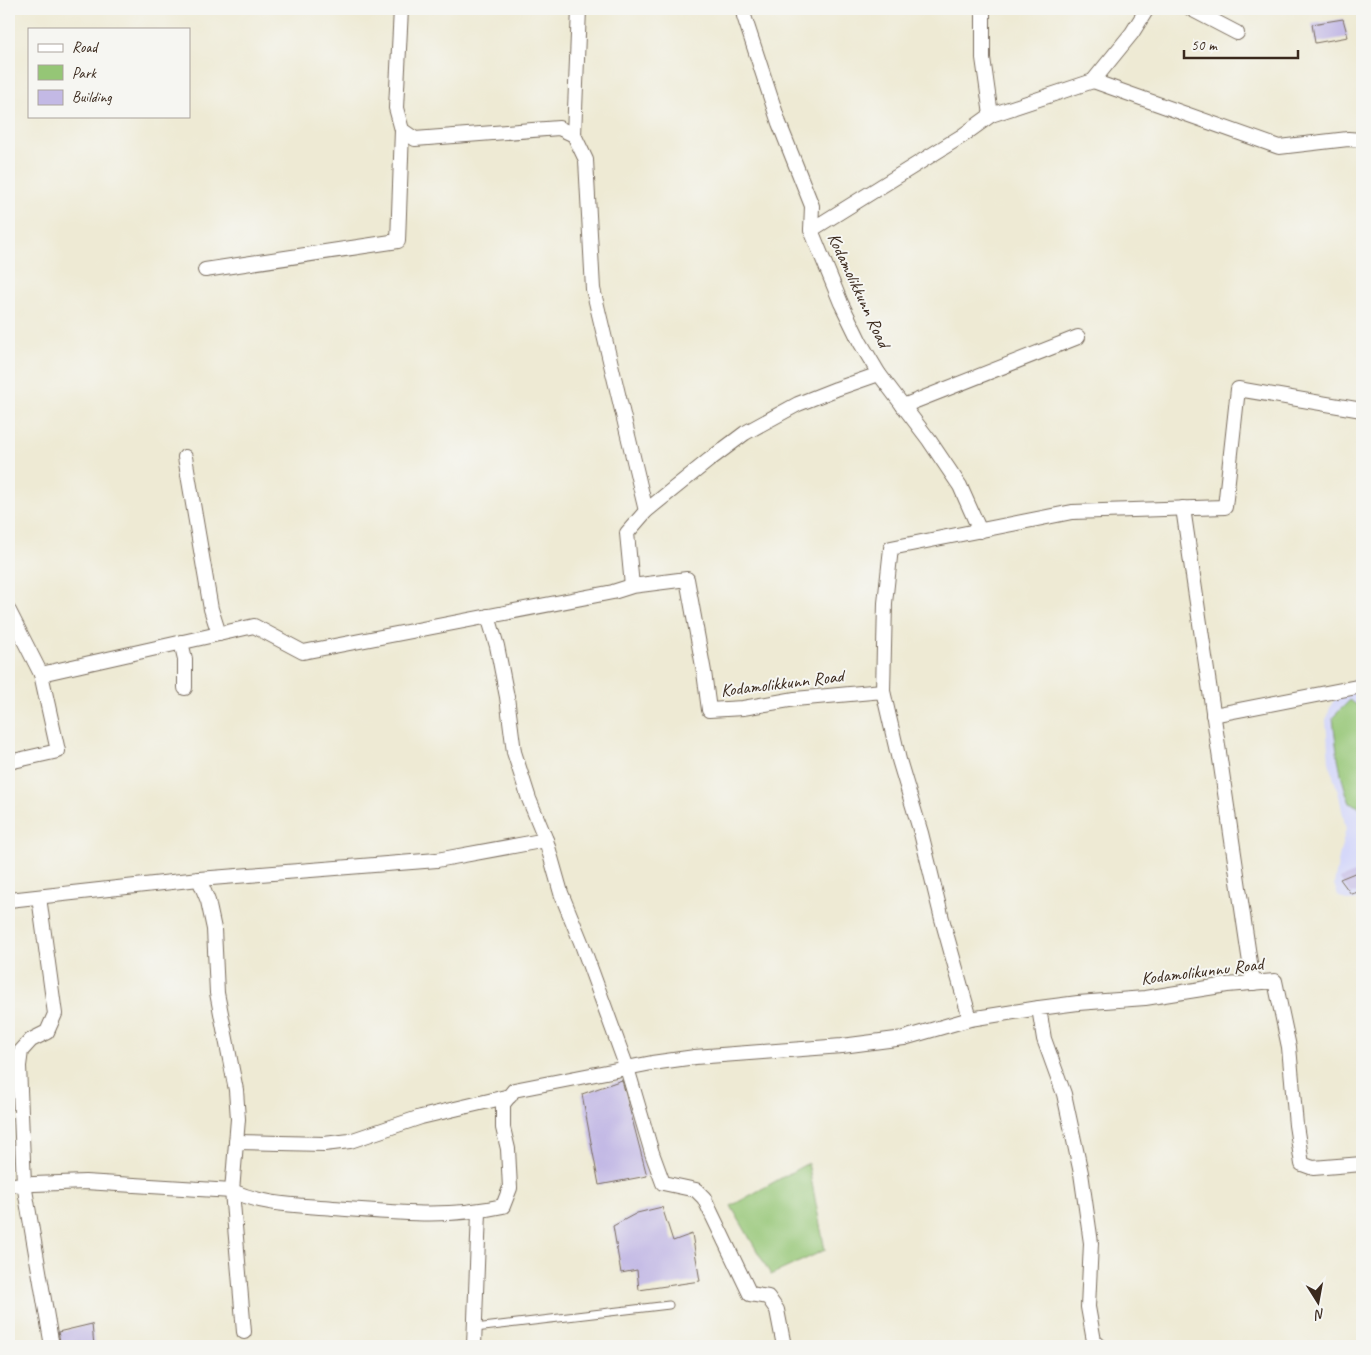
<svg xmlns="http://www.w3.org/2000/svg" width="1371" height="1355" viewBox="0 0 1371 1355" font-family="Caveat,sans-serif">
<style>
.built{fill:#d5d8f9}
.green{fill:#95c676;stroke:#68784a}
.building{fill:#c3b9e5}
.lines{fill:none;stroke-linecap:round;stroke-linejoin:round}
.lane-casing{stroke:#7a6d5e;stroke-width:9}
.street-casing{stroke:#7a6d5e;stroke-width:16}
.lane{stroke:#fff;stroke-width:7}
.street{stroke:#fff;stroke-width:14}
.labels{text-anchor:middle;stroke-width:4;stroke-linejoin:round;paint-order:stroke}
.street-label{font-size:18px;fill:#3b2a1e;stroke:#f6f6f2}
</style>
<rect width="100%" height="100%" fill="#f6f6f2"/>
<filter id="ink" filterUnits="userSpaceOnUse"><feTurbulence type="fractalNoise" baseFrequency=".02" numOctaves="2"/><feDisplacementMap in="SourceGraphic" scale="10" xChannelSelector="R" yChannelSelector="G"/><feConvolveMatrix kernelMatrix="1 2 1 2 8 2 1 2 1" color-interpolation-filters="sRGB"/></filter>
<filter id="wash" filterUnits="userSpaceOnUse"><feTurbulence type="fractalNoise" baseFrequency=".0096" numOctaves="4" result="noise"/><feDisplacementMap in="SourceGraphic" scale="20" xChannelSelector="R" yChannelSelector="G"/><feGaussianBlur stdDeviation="1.12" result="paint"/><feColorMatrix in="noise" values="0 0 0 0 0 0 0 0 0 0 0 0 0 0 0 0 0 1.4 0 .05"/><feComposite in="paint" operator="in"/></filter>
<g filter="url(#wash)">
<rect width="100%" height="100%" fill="#eeead4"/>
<polygon class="built" points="1362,671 1362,900 1348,901 1338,896 1334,884 1340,852 1346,829 1339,796 1329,762 1326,720 1331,705 1340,692"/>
<g class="green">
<path d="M 1350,700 L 1362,709 L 1362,808 L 1350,803 C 1339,776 1336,746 1333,717 Z"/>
<polygon points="808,1163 825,1250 771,1275 731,1206"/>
</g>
<g id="blocks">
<g class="building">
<polygon points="1343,19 1348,37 1315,43 1312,24"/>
<polygon points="1362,870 1362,891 1351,894 1340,879"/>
<polygon points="622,1080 647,1176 599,1185 582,1094"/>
<polygon points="662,1207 673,1241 692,1234 700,1281 639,1290 637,1270 621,1273 613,1226 637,1213"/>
<polygon points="92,1324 94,1346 61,1346 58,1332"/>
</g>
</g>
</g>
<g filter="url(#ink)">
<use href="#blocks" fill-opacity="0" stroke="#7a6d5e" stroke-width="1"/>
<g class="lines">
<defs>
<polyline id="lane" points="475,1328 669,1305"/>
<g id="street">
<polyline points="401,9 396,108 402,130 415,139 559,128 574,135 586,160 593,289 646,511"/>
<polyline points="743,9 744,16 779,123 812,206 811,230 962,136 991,115 1093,81 1132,33 1147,9"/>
<polyline points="983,9 983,58 991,115"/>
<polyline points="1191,9 1237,33"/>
<polyline points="1093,81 1279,147 1348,139 1362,140"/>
<polyline points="574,135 579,9"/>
<polyline points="811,230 841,303 860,342 879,374 836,389 798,404 745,433 709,460 646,511 627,533 632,586 687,579 704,672 709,710 743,708 795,699 883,691 899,760 921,833 942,919 970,1019 1039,1008"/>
<polyline points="205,270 398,241 402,130"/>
<polyline points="879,374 929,440 960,486 980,531"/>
<polyline points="903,406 1078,337"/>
<polyline points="185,457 211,609 219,634"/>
<polyline points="1183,508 1253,983"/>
<polyline points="9,611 41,674"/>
<polyline points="488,616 497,646 507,697 514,752 529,799 546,840 561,893 581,942 627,1068 652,1153 663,1183 696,1190 704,1198 750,1294 768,1297 777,1310 784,1346"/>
<polyline points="181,642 185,659 185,688"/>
<polyline points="883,691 885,603 891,548 1072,512 1225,507 1238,389 1362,410"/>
<polyline points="1213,715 1362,686"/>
<polyline points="9,762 58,751 41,674 254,626 303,652 613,592 632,586"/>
<polyline points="199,879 208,901 214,929 217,993 236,1090 238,1119 232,1191 244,1332"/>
<polyline points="39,897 55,1014 47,1032 31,1040 21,1051 19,1066 24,1184 52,1346"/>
<polyline points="9,900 199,879 437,860 546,840"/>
<polyline points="236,1142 324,1144 350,1141 421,1117 510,1096"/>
<path d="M 9,1185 L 85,1182 L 232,1191 C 267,1206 297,1205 333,1208 C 391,1212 445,1219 503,1206 L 510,1188 L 508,1149 L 503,1128 L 503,1104 L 514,1090 L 652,1063 L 695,1057 L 842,1046 L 904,1038 L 970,1019"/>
<polyline points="474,1346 479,1212"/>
<polyline points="1100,1346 1094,1341 1088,1307 1091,1243 1081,1173 1064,1094 1044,1039 1039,1008 1078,1003 1145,998 1227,985 1275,981 1289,1047 1296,1125 1302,1164 1313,1168 1362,1164"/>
</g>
</defs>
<use href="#lane" class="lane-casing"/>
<use href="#street" class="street-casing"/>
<use href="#lane" class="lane"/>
<use href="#street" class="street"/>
</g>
</g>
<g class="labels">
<g class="street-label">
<text transform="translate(859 290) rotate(65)" y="6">Kodamolikkunn Road</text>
<text transform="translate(782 683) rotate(-7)" y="6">Kodamolikkunn Road</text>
<text transform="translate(1202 971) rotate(-7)" y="6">Kodamolikunnu Road</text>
</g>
</g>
<rect width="1371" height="1355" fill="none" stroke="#f6f6f2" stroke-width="30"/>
<rect x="28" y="28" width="162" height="90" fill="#f6f6f2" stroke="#aba49d"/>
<rect x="38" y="44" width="25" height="8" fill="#ffffff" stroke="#aba49d"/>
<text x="72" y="52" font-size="15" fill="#3b2a1e">Road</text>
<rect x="38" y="65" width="25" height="15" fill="#95c676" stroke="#aba49d"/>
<text x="72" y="78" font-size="15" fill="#3b2a1e">Park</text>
<rect x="38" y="90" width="25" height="15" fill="#c3b9e5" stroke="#aba49d"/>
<text x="72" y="102" font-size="15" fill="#3b2a1e">Building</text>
<g transform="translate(1318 1302) rotate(169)" stroke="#f6f6f2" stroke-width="4" paint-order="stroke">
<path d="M0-4L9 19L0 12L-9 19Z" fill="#3b2a1e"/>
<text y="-8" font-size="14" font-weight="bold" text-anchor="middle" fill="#3b2a1e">N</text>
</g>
<path d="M1184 50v8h114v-8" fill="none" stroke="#3b2a1e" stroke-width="2.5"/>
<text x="1191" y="50" font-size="15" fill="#3b2a1e" stroke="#f6f6f2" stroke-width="4" paint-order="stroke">50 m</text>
</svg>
